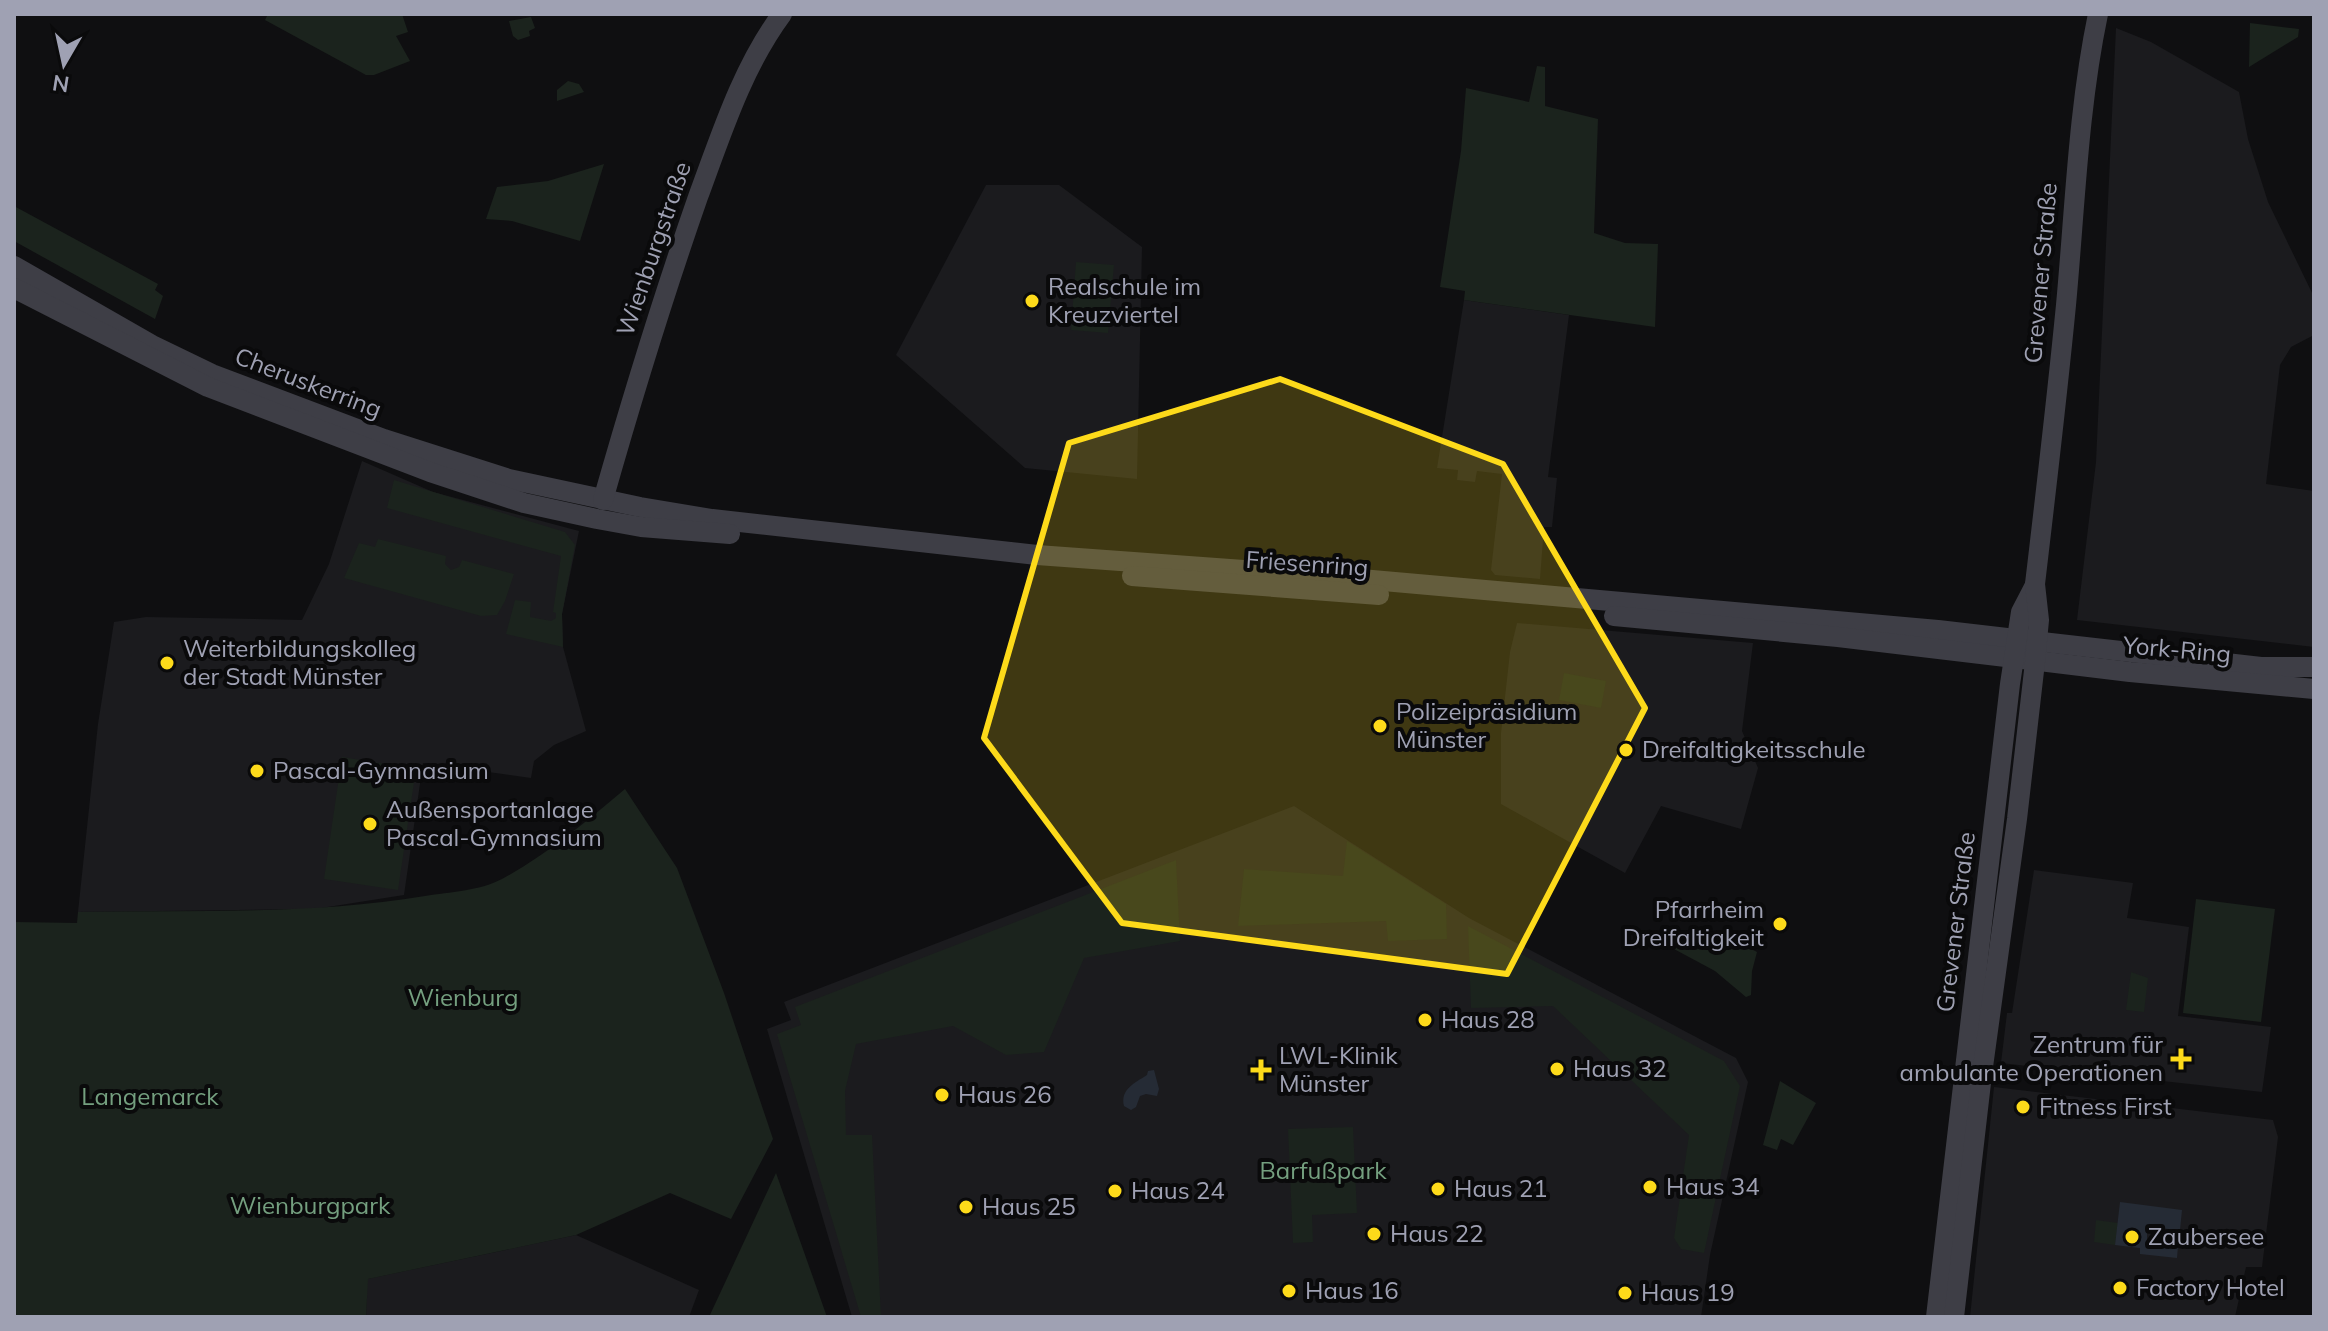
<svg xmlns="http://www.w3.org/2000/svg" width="2328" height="1331" viewBox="0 0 2328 1331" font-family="Mulish,sans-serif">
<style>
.built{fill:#1b1b1e}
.green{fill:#1b231d}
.water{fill:#252b35}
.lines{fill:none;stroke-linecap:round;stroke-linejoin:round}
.secondary{stroke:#3e3e46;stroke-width:20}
.marked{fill:#fdda1a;fill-opacity:0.2;stroke:#fdda1a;stroke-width:6;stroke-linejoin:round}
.poi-dot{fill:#fdda1a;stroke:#0a0a0b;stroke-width:3}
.labels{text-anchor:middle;stroke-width:8;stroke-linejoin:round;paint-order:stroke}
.street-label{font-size:24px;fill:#9fa1b3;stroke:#0a0a0b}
.poi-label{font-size:24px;fill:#9fa1b3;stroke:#0a0a0b;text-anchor:start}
.park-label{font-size:24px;fill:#749f7f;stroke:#0a0a0b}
</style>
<rect width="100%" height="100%" fill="#0f0f11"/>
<g class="built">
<polygon points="2116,28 2151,42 2239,92 2248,139 2268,202 2314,297 2314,335 2291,347 2280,365 2266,484 2314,491 2314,647 2077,620 2096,462"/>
<polygon points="986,185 1059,185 1142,247 1137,479 1025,468 896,355"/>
<polygon points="1464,300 1569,315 1548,477 1557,478 1552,527 1544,527 1540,579 1495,575 1491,570 1502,474 1477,471 1475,482 1457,480 1458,470 1437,468"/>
<polygon points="362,461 433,492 579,531 562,614 563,647 586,731 554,745 534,761 531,778 423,763 404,895 315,909 78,912 98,724 114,622 146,617 302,620 329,564"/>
<polygon points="1517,623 1753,643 1742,731 1758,768 1741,829 1661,806 1625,873 1501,804 1501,733 1510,652"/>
<polygon points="1294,806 1469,918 1736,1058 1748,1082 1710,1255 1701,1317 852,1317 767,1029 791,1020 784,1002"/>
<polygon points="2034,870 2133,883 2127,918 2189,927 2178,1016 2271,1027 2262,1092 2001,1063 2007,1013 2012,1013"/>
<polygon points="1994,1087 2273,1120 2278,1137 2262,1267 2246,1267 2235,1317 1970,1317"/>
<polygon points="576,1235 699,1290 689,1317 366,1317 367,1279"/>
</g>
<g class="green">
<polygon points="268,14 402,14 408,32 396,36 410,61 374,75 366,75 265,20"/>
<polygon points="531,17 535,28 529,31 530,36 518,40 513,36 509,21"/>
<polygon points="2250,23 2299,29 2298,37 2249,67"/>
<polygon points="1537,66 1545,67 1545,106 1598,119 1594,233 1625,243 1658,244 1655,327 1464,300 1465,291 1440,287 1461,151 1466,88 1529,102"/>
<polygon points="568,81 579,84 584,92 557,101 557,90"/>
<polygon points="604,164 580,241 512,221 486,219 497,187 548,181"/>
<polygon points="14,206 158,284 155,290 163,296 155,319 14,241"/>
<polygon points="1076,262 1114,265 1108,333 1071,330"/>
<polygon points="394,480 565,532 575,545 562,614 563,647 506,634 515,600 531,602 530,617 551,621 556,618 556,613 553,612 561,556 387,508"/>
<polygon points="378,539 446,556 445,564 451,570 459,567 462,560 514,574 505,601 497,615 481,616 344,578 359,543 375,547"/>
<polygon points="1564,673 1606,681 1601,708 1559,700"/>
<polygon points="342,757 416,769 398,890 324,879"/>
<path d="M 625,789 L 677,868 L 724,993 L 773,1139 L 731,1219 L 670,1193 L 576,1235 L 368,1279 L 366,1317 L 14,1317 L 14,922 L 77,923 L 78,912 C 194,910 310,915 425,896 C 450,892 479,891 502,879 C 546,855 586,822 625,789 Z"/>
<polygon points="1347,841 1446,904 1447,939 1388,941 1386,921 1238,926 1244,869 1343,876"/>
<polygon points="1176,860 1180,941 1084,958 1044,1052 1006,1055 953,1026 856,1044 845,1091 846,1135 872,1135 881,1317 861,1317 777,1034 801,1025 795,1007"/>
<polygon points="2196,899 2275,909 2261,1022 2183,1013"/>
<polygon points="1468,926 1724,1061 1740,1086 1704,1253 1681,1249 1674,1238 1689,1135 1553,1006 1471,1008"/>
<polygon points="1715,930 1757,952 1752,971 1751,995 1746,997 1715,971 1674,949 1687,932 1708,942"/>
<polygon points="2131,972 2148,978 2144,1012 2126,1010"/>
<polygon points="1780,1081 1816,1103 1793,1145 1781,1139 1777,1150 1763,1145"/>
<polygon points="1353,1127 1357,1213 1312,1215 1313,1242 1293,1243 1288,1129"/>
<polygon points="776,1173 827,1317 709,1317"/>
<polygon points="2096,1220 2118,1223 2115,1245 2094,1242"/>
</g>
<g class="water">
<path d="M 1154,1070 L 1159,1089 L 1157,1096 L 1146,1094 L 1140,1096 L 1136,1107 L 1131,1110 L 1124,1106 C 1120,1089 1135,1083 1147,1075 L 1148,1071 Z"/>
<polygon points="2120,1202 2182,1210 2180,1230 2147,1227 2147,1243 2178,1246 2177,1258 2140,1254 2140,1248 2115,1245"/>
</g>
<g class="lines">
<g class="secondary">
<polyline points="14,266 152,345 212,374 384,439 509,479 640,507 712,519 1037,555 1327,576 1938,630 2261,667 2314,667"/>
<polyline points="14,288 208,387 430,472 524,503 597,519 641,527 730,534"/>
<path d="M 603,500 C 632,398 663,297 698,197 C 721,135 742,68 782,14"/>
<polyline points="1132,576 1379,595"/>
<polyline points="1614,616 1838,637 2130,672 2314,689"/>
<polyline points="1936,1317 2010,684 2021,612 2035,585"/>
<path d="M 1954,1317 L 1982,1074 L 2017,819 L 2035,662 L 2039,620 L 2035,584 C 2046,491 2057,398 2066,305 C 2075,208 2078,110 2098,14"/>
</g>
</g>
<path class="marked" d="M 1280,379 L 1503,464 L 1645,708 L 1507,974 L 1122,923 L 984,738 L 1069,443 Z"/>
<g class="poi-dot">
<circle cx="1032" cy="301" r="8"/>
<circle cx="167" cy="663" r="8"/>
<circle cx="1380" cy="726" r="8"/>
<circle cx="1626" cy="750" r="8"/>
<circle cx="257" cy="771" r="8"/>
<circle cx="370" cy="824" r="8"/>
<circle cx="1780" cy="924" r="8"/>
<circle cx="1425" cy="1020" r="8"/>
<path d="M2177 1047h8v8h8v8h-8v8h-8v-8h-8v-8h8z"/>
<circle cx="1557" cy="1069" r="8"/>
<path d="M1257 1058h8v8h8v8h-8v8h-8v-8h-8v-8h8z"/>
<circle cx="942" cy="1095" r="8"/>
<circle cx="2023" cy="1107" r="8"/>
<circle cx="1650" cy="1187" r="8"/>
<circle cx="1438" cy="1189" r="8"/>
<circle cx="1115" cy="1191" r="8"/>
<circle cx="966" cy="1207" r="8"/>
<circle cx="1374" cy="1234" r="8"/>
<circle cx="2132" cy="1237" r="8"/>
<circle cx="2120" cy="1288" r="8"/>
<circle cx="1289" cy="1291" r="8"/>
<circle cx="1625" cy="1293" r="8"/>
</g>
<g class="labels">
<g class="street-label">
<text transform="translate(654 249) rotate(-71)" y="8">Wienburgstraße</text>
<text transform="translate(2041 273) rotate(-85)" y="8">Grevener Straße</text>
<text transform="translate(308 383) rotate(21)" y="8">Cheruskerring</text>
<text transform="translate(1307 564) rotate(4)" y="8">Friesenring</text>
<text transform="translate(2177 650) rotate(5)" y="8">York-Ring</text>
<text transform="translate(1956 922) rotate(-83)" y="8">Grevener Straße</text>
</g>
<g class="poi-label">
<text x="1048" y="295">Realschule im<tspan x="1048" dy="28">Kreuzviertel</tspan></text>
<text x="183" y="657">Weiterbildungskolleg<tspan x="183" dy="28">der Stadt Münster</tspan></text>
<text x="1396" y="720">Polizeipräsidium<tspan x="1396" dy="28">Münster</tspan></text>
<text x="1642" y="758">Dreifaltigkeitsschule</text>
<text x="273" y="779">Pascal-Gymnasium</text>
<text x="386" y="818">Außensportanlage<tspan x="386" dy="28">Pascal-Gymnasium</tspan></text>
<text x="1764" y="918" text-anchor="end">Pfarrheim<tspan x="1764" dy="28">Dreifaltigkeit</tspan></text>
<text x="1441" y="1028">Haus 28</text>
<text x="2163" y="1053" text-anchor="end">Zentrum für<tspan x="2163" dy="28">ambulante Operationen</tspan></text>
<text x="1279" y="1064">LWL-Klinik<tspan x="1279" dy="28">Münster</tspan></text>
<text x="1573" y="1077">Haus 32</text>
<text x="958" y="1103">Haus 26</text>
<text x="2039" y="1115">Fitness First</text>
<text x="1666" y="1195">Haus 34</text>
<text x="1454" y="1197">Haus 21</text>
<text x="1131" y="1199">Haus 24</text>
<text x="982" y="1215">Haus 25</text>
<text x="1390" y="1242">Haus 22</text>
<text x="2148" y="1245">Zaubersee</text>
<text x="2136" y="1296">Factory Hotel</text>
<text x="1305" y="1299">Haus 16</text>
<text x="1641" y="1301">Haus 19</text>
</g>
<g class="park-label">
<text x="463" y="1006">Wienburg</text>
<text x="150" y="1105">Langemarck</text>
<text x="1323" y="1179">Barfußpark</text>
<text x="310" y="1214">Wienburgpark</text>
</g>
</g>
<rect width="2328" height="1331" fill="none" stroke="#9fa1b3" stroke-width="32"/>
<g transform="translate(64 64) rotate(189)" stroke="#0a0a0b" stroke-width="6" paint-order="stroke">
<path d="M0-6L14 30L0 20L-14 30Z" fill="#9fa1b3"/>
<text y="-12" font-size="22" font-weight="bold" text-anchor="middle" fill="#9fa1b3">N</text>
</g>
</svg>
